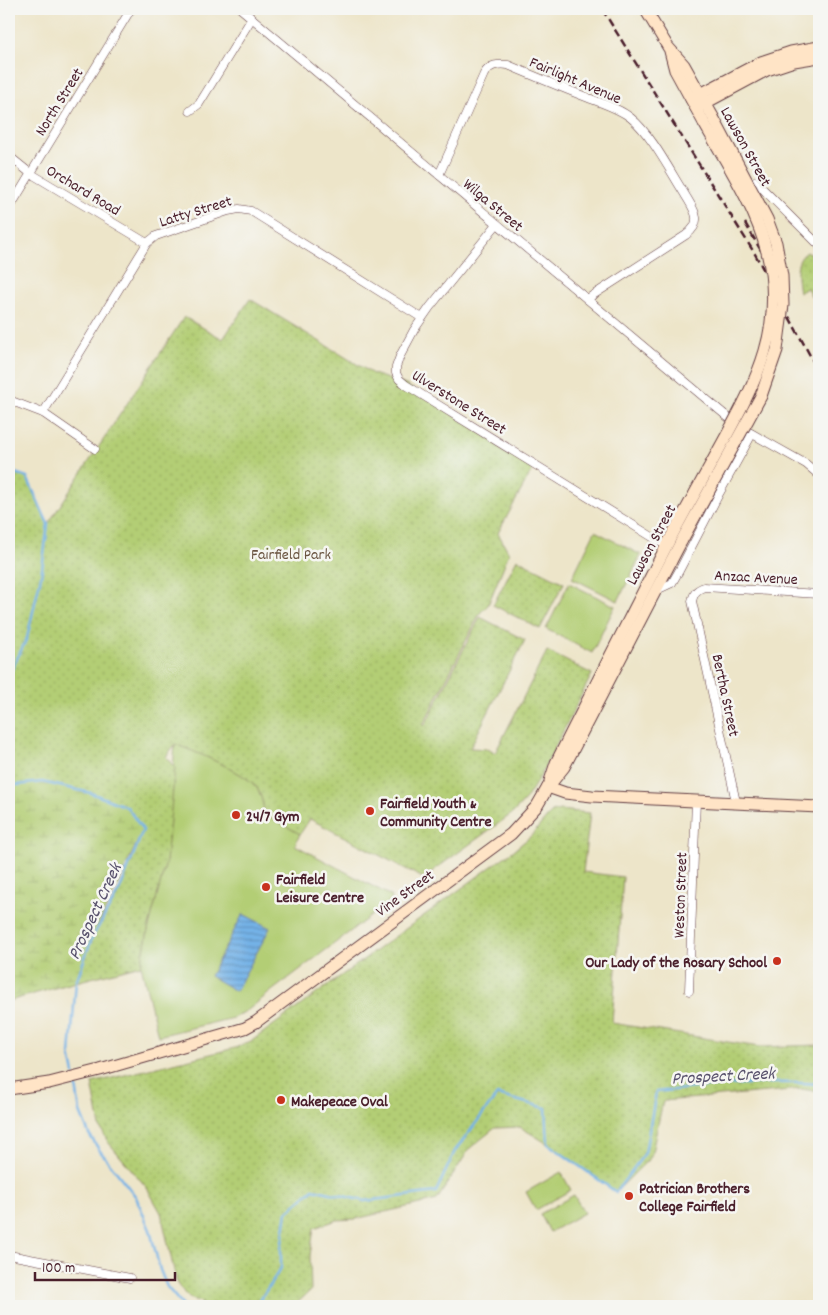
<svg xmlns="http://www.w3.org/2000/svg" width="828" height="1315" viewBox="0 0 828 1315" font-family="Dekko,sans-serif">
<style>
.grass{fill:#b3ce74;stroke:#7e7650}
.wetland{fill:url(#wetland-marsh);stroke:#7e7650}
.park{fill:url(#park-dots);stroke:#7e7650}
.water{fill:url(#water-rules);stroke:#5f6889}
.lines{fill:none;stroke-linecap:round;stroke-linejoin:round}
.stream{stroke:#74b2e7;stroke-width:2.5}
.minor-casing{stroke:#623d43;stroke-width:9}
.secondary-casing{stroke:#623d43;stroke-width:13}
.minor{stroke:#fff;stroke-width:8}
.secondary{stroke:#ffe4c6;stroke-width:11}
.rail{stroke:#4a1f2b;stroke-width:2.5;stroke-dasharray:8 4;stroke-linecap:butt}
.secondary-bridge-casing{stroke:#623d43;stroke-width:13;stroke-linecap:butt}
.secondary-bridge{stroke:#ffe4c6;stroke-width:11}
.poi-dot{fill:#c8321e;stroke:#f6f6f2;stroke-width:2}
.labels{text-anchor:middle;stroke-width:5;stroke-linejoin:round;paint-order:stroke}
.street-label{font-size:16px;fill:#4a1f2b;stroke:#f6f6f2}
.park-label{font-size:16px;fill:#6a5441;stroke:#f6f6f2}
.poi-label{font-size:16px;font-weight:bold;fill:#4a1f2b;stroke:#f6f6f2;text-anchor:start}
.water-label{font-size:18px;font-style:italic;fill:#59526d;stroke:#f6f6f2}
</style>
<defs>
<pattern id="wetland-marsh" width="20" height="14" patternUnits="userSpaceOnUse" patternTransform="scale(1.25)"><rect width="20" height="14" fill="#b3ce74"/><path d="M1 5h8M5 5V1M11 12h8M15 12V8" fill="none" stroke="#9bb065"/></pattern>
<pattern id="park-dots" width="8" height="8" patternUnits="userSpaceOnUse" patternTransform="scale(1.25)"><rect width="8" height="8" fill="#b3ce74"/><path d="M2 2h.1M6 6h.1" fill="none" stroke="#9bb065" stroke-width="1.8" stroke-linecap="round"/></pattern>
<pattern id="water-rules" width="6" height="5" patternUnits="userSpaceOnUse" patternTransform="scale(1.25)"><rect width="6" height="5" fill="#74b2e7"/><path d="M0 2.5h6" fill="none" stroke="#6190bb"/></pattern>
</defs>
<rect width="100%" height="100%" fill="#f6f6f2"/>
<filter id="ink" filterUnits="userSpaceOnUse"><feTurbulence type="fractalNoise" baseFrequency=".02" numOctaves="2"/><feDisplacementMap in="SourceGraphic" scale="10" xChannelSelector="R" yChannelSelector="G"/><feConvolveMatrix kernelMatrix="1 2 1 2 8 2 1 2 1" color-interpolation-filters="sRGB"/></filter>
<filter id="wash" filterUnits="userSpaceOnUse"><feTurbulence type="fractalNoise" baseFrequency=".0096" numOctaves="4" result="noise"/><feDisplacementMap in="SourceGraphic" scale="20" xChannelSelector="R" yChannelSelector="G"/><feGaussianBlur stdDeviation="1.12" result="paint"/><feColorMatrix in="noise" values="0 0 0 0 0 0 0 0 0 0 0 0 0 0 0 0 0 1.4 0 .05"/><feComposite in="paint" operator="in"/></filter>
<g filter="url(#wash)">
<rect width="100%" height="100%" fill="#ede5c9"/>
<g class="grass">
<polygon points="595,531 641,555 618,601 572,578"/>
<polygon points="569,583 615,606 592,653 546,629"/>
<path d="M 175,743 C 195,752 244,771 257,788 C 262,796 263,805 265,814 L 300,834 L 295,845 L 391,896 L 392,900 L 273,990 L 248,1010 L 233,1018 L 158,1036 L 141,965 L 148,930 L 166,862 Z"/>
<polygon points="561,1172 571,1190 536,1210 526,1192"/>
<polygon points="574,1195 584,1213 550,1232 540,1214"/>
</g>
<polygon class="wetland" points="42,782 91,793 127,807 143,830 92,938 76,982 9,1001 9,786"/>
<g class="park">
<path d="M 807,252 L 816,258 L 819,267 L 819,310 L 807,288 L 799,293 C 797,278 793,262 807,252 Z"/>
<path d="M 250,299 L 373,374 L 406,385 L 535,465 L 498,533 L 509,553 L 488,605 L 480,613 L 423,725 L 425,725 L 480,617 L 525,640 L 470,748 L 487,749 L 495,753 L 547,651 L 592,674 L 541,775 L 526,799 L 513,813 L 423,878 L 310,819 L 300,834 L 265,814 C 263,805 262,796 257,788 C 244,771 195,752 175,744 L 166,757 L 175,768 L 166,862 L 148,930 L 141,965 L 76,982 L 92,938 L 120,889 L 143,830 L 127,807 L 91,793 L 42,782 L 9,786 L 9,471 L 27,477 L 48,524 L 184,317 L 223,339 Z"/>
<polygon points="517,559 564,583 540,629 493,605"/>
<polygon points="560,810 590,813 583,872 623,877 612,1023 759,1047 819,1045 819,1092 802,1089 663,1101 651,1157 616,1192 548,1144 520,1127 495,1128 470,1148 437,1200 355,1219 337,1220 314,1228 310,1256 311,1290 294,1306 201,1306 202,1302 189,1298 177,1284 161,1213 147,1188 108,1142 100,1127 92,1083 235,1048 253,1040 514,850 531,836 547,817 552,812"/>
</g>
<polygon class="water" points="243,914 270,928 236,991 210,976"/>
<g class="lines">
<g class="stream">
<polyline points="9,471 27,477 48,524 41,576 27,638 9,675"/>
<polyline points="9,786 42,782 91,793 127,807 143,830 120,889 92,938 76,982 70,1054 74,1074"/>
<polyline points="75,1079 80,1112 89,1134 100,1151 136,1197 150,1230 160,1270 167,1287 183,1306"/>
<path d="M 256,1306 L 281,1268 L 281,1249 L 287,1212 L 313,1189 L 365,1201 L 436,1192 L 455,1151 L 497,1095 L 546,1108 L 548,1144 L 616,1192 L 645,1153 L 656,1092 C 710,1086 765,1080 819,1084"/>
</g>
</g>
</g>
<g filter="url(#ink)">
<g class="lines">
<defs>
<g id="minor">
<polyline points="241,9 730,419"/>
<polyline points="190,111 199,104 252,18"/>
<polyline points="9,156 30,173 147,243"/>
<path d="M 439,175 L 484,74 C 490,64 498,64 508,65 C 534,76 560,87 586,97 C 601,103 619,108 631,118 C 651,134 670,171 684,193 C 693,209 705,221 686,235 L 587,299"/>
<polyline points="755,181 819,245"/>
<polyline points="9,209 131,9"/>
<polyline points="497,224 430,307 414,330 400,356 396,367 396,373 399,379 406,385 667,546"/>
<polyline points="9,400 43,413 95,449"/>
<polyline points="43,413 147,243 156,236 228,211 239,209 251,211 422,318"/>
<polyline points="749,432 806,464 819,475"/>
<polyline points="657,590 672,583 679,571 720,492 752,434"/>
<path d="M 736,802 L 692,601 C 694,593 696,590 704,587 L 819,594"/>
<polyline points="689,991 696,800"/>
<polyline points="9,1255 130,1278"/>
</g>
<g id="secondary">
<polyline points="645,9 668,47 684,65 713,117"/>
<polyline points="670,51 675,70 704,123"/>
<polyline points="691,99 761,62 791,52 819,47"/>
<polyline points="696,108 767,70 794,61 819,57"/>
<polyline points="550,781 556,763 570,735 672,535"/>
<polyline points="548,787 565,793 592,796 819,807"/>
<polyline points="9,1089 49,1083 100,1070 245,1028 256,1022 511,834 537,806 548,787 564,767 682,540"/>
</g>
</defs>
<use href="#minor" class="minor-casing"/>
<use href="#secondary" class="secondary-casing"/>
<use href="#minor" class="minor"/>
<use href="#secondary" class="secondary"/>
<g class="rail">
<polyline points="602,9 755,254 819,372"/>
<polyline points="745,223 770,266"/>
</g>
<defs>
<g id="secondary-bridge">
<path d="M 672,535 C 689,504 706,473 723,442 C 758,378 785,327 767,252 C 755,206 727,164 704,123"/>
<polyline points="682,540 761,396 777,350 783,305 782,276 776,243 767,219 713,117"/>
</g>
</defs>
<use href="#secondary-bridge" class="secondary-bridge-casing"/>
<use href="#secondary-bridge" class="secondary-bridge"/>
</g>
</g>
<g class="poi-dot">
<circle cx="370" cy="811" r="5"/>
<circle cx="236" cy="815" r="5"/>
<circle cx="266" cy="887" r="5"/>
<circle cx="777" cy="961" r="5"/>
<circle cx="281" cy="1100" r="5"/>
<circle cx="629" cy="1196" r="5"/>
</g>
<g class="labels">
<g class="street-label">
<text transform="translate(576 79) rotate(23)" y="6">Fairlight Avenue</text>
<text transform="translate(58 101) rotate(-58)" y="6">North Street</text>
<text transform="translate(747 146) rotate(61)" y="6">Lawson Street</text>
<text transform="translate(84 189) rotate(31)" y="6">Orchard Road</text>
<text transform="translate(494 204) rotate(40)" y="6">Wilga Street</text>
<text transform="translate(195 210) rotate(-17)" y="6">Latty Street</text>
<text transform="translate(460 401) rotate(32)" y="6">Ulverstone Street</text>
<text transform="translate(650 544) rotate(-62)" y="6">Lawson Street</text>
<text transform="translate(756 576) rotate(3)" y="6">Anzac Avenue</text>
<text transform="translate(727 695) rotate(78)" y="6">Bertha Street</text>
<text transform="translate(404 892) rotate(-36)" y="6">Vine Street</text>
<text transform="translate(679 895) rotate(-88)" y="6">Weston Street</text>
</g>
<g class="park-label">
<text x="291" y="559">Fairfield Park</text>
</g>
<g class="poi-label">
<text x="380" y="808">Fairfield Youth &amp;<tspan x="380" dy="18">Community Centre</tspan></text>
<text x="246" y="821">24/7 Gym</text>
<text x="276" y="884">Fairfield<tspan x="276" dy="18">Leisure Centre</tspan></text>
<text x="767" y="967" text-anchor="end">Our Lady of the Rosary School</text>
<text x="291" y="1106">Makepeace Oval</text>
<text x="639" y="1193">Patrician Brothers<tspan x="639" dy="18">College Fairfield</tspan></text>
</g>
<g class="water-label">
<text transform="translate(94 911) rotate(-65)" y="6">Prospect Creek</text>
<text transform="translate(723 1075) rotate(-3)" y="6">Prospect Creek</text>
</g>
</g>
<rect width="828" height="1315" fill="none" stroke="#f6f6f2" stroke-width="30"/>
<path d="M35 1272v8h140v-8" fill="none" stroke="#4a1f2b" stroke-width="2.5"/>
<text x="42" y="1272" font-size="15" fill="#4a1f2b" stroke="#f6f6f2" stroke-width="4" paint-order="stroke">100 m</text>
</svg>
